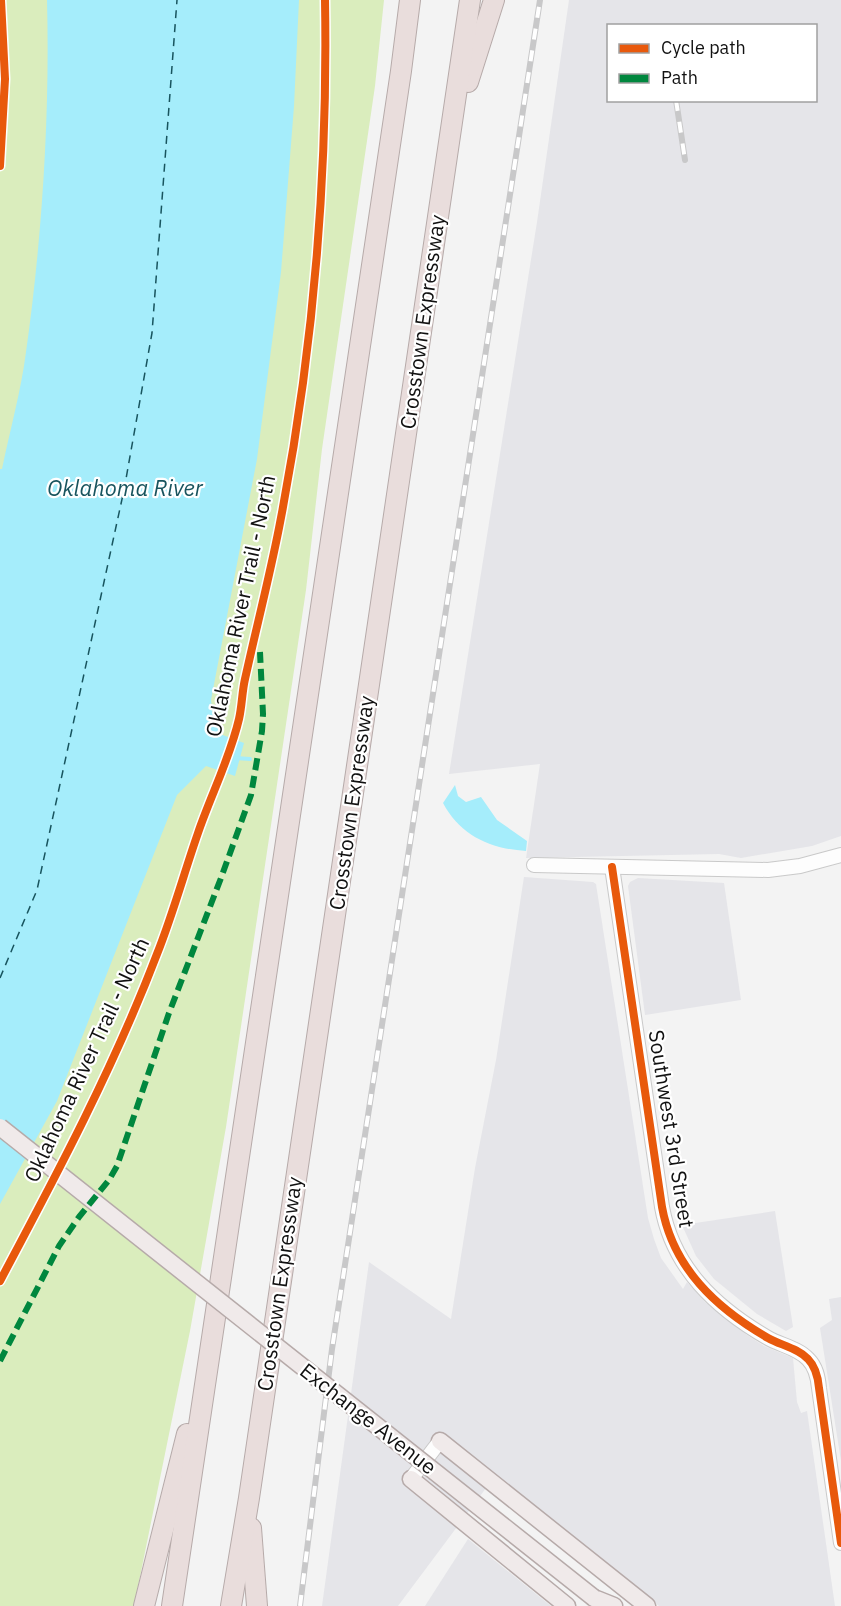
<svg xmlns="http://www.w3.org/2000/svg" width="841" height="1606" viewBox="0 0 841 1606" font-family="'IBM Plex Sans',sans-serif">
<style>
.built{fill:#e5e5e9;fill-rule:evenodd}
.green{fill:#daedbd}
.water{fill:#a5edfb}
.lines{fill:none;stroke-linecap:round;stroke-linejoin:round}
.stream{stroke:#a5edfb;stroke-width:4}
.ferry{stroke:#18545e;stroke-width:1.5;stroke-dasharray:8 6;stroke-linecap:butt}
.minor-casing{stroke:#c9c9c9;stroke-width:16}
.major-casing{stroke:#b6aaa9;stroke-width:19}
.highway-casing{stroke:#b6aaa9;stroke-width:22}
.minor{stroke:#fdfdfd;stroke-width:14}
.major{stroke:#f0eaea;stroke-width:16}
.highway{stroke:#e9dddc;stroke-width:20}
.rail-casing{stroke:#c8c8c9;stroke-width:6}
.rail{stroke:#fff;stroke-width:4;stroke-dasharray:11;stroke-linecap:butt}
.major-bridge-casing{stroke:#b6aaa9;stroke-width:19;stroke-linecap:butt}
.major-bridge{stroke:#f0eaea;stroke-width:16}
.quiet{stroke:#00873e;stroke-width:6;stroke-dasharray:12 6;stroke-linecap:butt}
.cycleway-casing{stroke:#fff;stroke-width:11}
.cycleway{stroke:#e8590c;stroke-width:8}
.labels{text-anchor:middle;stroke-width:4.5;stroke-linejoin:round;paint-order:stroke}
.street-label{font-size:21px;fill:#111;stroke:#fff}
.water-label{font-size:22px;font-style:italic;fill:#18545e;stroke:#fff}
</style>
<rect width="100%" height="100%" fill="#f3f3f3"/>
<g class="built">
<path d="M 569,0 L 841,0 L 841,836 L 812,846 L 741,858 L 719,854 L 526,858 L 540,764 L 449,774 L 537,222 ZM 608,26 L 816,26 L 816,100 L 608,100 Z"/>
<polygon points="524,877 593,882 596,884 648,1218 654,1239 661,1258 683,1289 687,1282 705,1302 747,1335 764,1346 793,1358 797,1402 801,1413 807,1411 835,1606 659,1606 495,1476 398,1606 322,1606 369,1262 451,1319 475,1168 496,1060"/>
<polygon points="638,878 724,883 741,1000 645,1015 628,886 630,882"/>
<polygon points="775,1211 793,1327 786,1331 757,1314 714,1279 696,1256 682,1225"/>
<polygon points="841,1297 841,1461 820,1328 832,1320 829,1299"/>
<polygon points="468,1539 551,1606 425,1606"/>
</g>
<polygon class="green" points="0,0 384,0 375,86 322,449 306,590 226,1127 190,1331 134,1606 0,1606"/>
<g class="water">
<path d="M 47,0 L 299,0 L 294,106 L 281,272 L 257,459 L 211,700 L 213,716 L 220,734 L 244,743 L 235,776 L 206,766 L 177,795 L 57,1101 L 0,1204 L 0,469 L 2,469 C 10,430 21,391 26,352 C 42,239 50,115 47,0 Z"/>
<path d="M 455,785 L 458,796 L 466,802 L 481,797 L 497,820 L 527,841 L 526,851 C 490,849 460,835 443,803 Z"/>
</g>
<g class="lines">
<polyline class="stream" points="235,758 250,759"/>
<polyline class="ferry" points="0,978 37,890 124,490 152,333 177,0"/>
<defs>
<g id="minor">
<polyline points="534,865 768,870 800,866 841,855"/>
<path d="M 612,867 L 662,1207 C 673,1268 716,1308 768,1338 C 780,1345 798,1348 808,1359 C 816,1367 818,1377 819,1388 L 841,1543"/>
<polyline points="411,1479 440,1441"/>
</g>
<g id="major">
<polyline points="440,1441 647,1606"/>
<polyline points="411,1479 567,1606"/>
<polyline points="594,1598 614,1606"/>
</g>
<g id="highway">
<polyline points="468,82 494,0"/>
<polyline points="251,1528 257,1606"/>
<polyline points="144,1606 187,1434"/>
<polyline points="172,1606 401,71 410,0"/>
<polyline points="231,1606 249,1498 470,0"/>
</g>
</defs>
<use href="#minor" class="minor-casing"/>
<use href="#major" class="major-casing"/>
<use href="#highway" class="highway-casing"/>
<use href="#minor" class="minor"/>
<use href="#major" class="major"/>
<use href="#highway" class="highway"/>
<defs>
<g id="rail">
<polyline points="676,100 685,160"/>
<polyline points="300,1606 332,1349 540,0"/>
</g>
</defs>
<use href="#rail" class="rail-casing"/>
<use href="#rail" class="rail"/>
<defs>
<polyline id="major-bridge" points="0,1127 594,1598"/>
</defs>
<use href="#major-bridge" class="major-bridge-casing"/>
<use href="#major-bridge" class="major-bridge"/>
<polyline class="quiet" points="0,1361 59,1246 79,1217 109,1180 117,1166 169,1013 221,878 251,795 262,731 263,714 260,652"/>
<defs>
<g id="cycleway">
<polyline points="0,166 5,79 1,0"/>
<path d="M 612,867 L 662,1207 C 673,1268 716,1308 768,1338 C 780,1345 798,1348 808,1359 C 816,1367 818,1377 819,1388 L 841,1543"/>
<path d="M 0,1281 C 57,1174 114,1067 157,954 C 173,914 184,873 198,833 C 211,795 230,758 239,719 C 242,706 242,692 245,679 C 256,629 269,579 279,528 C 313,355 328,177 325,0"/>
</g>
</defs>
<use href="#cycleway" class="cycleway-casing"/>
<use href="#cycleway" class="cycleway"/>
</g>
<g class="labels">
<g class="street-label">
<text transform="translate(423 322) rotate(-82)" y="7">Crosstown Expressway</text>
<text transform="translate(241 606) rotate(-78)" y="7">Oklahoma River Trail - North</text>
<text transform="translate(352 803) rotate(-82)" y="7">Crosstown Expressway</text>
<text transform="translate(87 1060) rotate(-65)" y="7">Oklahoma River Trail - North</text>
<text transform="translate(671 1129) rotate(81)" y="7">Southwest 3rd Street</text>
<text transform="translate(280 1284) rotate(-82)" y="7">Crosstown Expressway</text>
<text transform="translate(368 1419) rotate(38)" y="7">Exchange Avenue</text>
</g>
<g class="water-label">
<text x="125" y="496">Oklahoma River</text>
</g>
</g>
<rect x="607" y="24" width="210" height="78" fill="#ffffff" stroke="#a0a0a0" stroke-width="1.5"/>
<rect x="619" y="44" width="30" height="9" fill="#e8590c" stroke="#a0a0a0" stroke-width="1.5"/>
<text x="661" y="54" font-size="18" fill="#111111">Cycle path</text>
<rect x="619" y="74" width="30" height="9" fill="#00873e" stroke="#a0a0a0" stroke-width="1.5"/>
<text x="661" y="84" font-size="18" fill="#111111">Path</text>
</svg>
